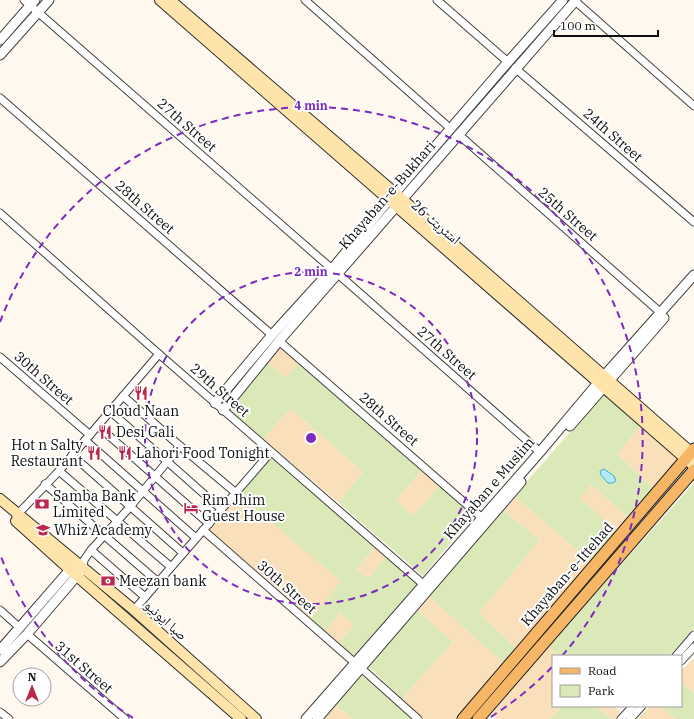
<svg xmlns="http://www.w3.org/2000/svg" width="694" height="719" viewBox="0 0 694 719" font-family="'IBM Plex Serif','Noto Naskh Arabic',serif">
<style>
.green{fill:#dbe9b8}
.sand{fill:#fadfbb}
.water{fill:#b3eaf5;stroke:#3bafcb}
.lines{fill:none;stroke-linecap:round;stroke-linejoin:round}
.minor-casing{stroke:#404040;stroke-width:9}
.tertiary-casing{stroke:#404040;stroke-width:11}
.secondary-casing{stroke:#2f2f2f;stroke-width:12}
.primary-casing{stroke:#1e1e1e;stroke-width:13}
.minor{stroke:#fff;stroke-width:7}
.tertiary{stroke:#fff;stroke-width:9}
.secondary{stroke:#fee3aa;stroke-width:10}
.primary{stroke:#f6b666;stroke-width:11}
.ring{fill:none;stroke:#7b2cbf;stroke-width:2;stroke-dasharray:7 5}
.labels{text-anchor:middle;stroke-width:4;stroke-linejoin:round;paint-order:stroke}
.street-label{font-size:14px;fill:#0d0d0d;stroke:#fff}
.poi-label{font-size:14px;fill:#0d0d0d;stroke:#fff;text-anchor:start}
.centre{fill:#7b2cbf;stroke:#fff;stroke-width:2}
.ring-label{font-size:12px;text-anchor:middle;font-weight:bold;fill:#7b2cbf;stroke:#fff;stroke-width:4;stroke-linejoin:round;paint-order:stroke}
</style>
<rect width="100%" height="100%" fill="#fff8ee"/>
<g class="green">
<polygon points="266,361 286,377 298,363 421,471 396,500 413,515 440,486 474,515 423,576 338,502 363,472 291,409 263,439 227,409"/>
<polygon points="604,394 640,427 617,454 655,489 630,519 591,485 581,498 617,531 592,563 514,496"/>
<polygon points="271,456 375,547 357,569 369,578 386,556 418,584 353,658 337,645 354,625 340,613 325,632 310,620 314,559 239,495"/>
<polygon points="694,483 694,628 669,656 559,656 548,646"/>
<polygon points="502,510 540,540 479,613 516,648 504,664 426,594"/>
<polygon points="415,608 453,642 402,699 367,665"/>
<polygon points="359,673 412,719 353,719 334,704"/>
<polygon points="681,681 694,694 694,719 675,719 660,706 681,706"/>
<polygon points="562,706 596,706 612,719 550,719"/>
</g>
<g class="sand">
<polygon points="279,345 298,363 286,378 266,361"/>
<polygon points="291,409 363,472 338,502 263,439"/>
<polygon points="640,427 679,460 655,489 617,454"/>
<polygon points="421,471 440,486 413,515 396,500"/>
<polygon points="591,485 630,519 617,531 580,498"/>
<polygon points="239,495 341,581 310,620 208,532"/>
<polygon points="514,496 592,563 516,648 479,613 540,540 502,510"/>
<polygon points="375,547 386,556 369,578 357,569"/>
<polygon points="426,594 504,664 455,719 423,719 402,699 453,642 415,608"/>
<polygon points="340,613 354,625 337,645 325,632"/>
<polygon points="548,646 559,656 553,656 553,706 562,706 550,719 497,719 492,714"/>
<polygon points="693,659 694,660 694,694 681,681 681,671"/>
<polygon points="334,704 353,719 324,719 322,718"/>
<polygon points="596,706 614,706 620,711 616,719 612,719"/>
<polygon points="650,706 660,706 675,719 638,719"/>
</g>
<polygon class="water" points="604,469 614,476 616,481 612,483 608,483 601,475 600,471"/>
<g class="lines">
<defs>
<g id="minor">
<polyline points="24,0 332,269"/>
<polyline points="305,0 451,129"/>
<polyline points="437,0 508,62"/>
<polyline points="575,1 694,106"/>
<polyline points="515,68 694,222"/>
<polyline points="0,98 272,335"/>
<polyline points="458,134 661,313"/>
<polyline points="0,213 159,354 423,584"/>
<polyline points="338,274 540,452"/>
<polyline points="279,341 481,517"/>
<polyline points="0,357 90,435"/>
<polyline points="123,396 180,446 236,493"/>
<polyline points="110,411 221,509"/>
<polyline points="98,426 209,524"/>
<polyline points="85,440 196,538"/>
<polyline points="72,455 183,553"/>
<polyline points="59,471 171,567"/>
<polyline points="45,484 158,582"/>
<polyline points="16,516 59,471 159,354"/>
<polyline points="203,530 355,663"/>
<polyline points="91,550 145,597"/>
<polyline points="83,569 84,560 91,550 130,507 180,446"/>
<polyline points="0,610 20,628"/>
<polyline points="134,610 271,452"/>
<polyline points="27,634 125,719"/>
<polyline points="676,656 694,635"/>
<polyline points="681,661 694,647"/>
<polyline points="361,668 418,719"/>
<polyline points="0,712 9,719"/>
<polyline points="621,719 633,706"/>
<polyline points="630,719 642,706"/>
</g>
<g id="tertiary">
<polyline points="0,40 35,0"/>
<polyline points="0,55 49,0"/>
<polyline points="215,403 272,335 332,269 389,200 508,62 563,0"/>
<polyline points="223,410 279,341 576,0"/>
<polyline points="570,426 664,318"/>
<polyline points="0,650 74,565"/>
<polyline points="0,662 27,634 81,571"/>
<polyline points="306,719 540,452 603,377 694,275"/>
<polyline points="317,719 521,482"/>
</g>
<g id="secondary">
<polyline points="160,0 694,466"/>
<polyline points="170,0 402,199 694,455"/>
<polyline points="0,499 134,610 256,719"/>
<polyline points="16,521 77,576 241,719"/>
</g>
<g id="primary">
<polyline points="463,719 694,449"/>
<polyline points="478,719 694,470"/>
</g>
</defs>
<use href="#minor" class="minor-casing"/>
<use href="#tertiary" class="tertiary-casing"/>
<use href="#secondary" class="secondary-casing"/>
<use href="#primary" class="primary-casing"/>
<use href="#minor" class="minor"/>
<use href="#tertiary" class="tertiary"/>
<use href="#secondary" class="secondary"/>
<use href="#primary" class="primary"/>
</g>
<g class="ring">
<circle cx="311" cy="438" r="166"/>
<path d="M552 667A332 332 0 0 1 489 718M133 718A332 332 0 0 1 0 554M0 322A332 332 0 1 1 562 656"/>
</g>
<defs>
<symbol id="restaurant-bare" viewBox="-9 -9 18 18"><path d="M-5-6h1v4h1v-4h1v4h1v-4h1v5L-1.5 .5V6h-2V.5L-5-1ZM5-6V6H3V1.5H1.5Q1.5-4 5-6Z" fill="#bb274d" stroke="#fff" stroke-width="2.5" paint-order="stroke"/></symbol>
<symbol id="bank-bare" viewBox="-9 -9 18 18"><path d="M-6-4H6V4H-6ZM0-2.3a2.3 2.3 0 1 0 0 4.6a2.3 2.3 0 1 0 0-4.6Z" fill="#bb274d" stroke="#fff" stroke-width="2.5" paint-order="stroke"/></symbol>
<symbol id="hotel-bare" viewBox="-9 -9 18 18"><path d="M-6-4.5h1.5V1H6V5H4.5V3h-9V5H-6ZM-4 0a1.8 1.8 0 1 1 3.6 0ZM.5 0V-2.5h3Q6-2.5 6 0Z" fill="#bb274d" stroke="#fff" stroke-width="2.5" paint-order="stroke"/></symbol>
<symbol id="school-bare" viewBox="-9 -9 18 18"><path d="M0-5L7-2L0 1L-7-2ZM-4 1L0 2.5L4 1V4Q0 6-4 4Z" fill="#bb274d" stroke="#fff" stroke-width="2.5" paint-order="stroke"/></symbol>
</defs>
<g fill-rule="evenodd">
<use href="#restaurant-bare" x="131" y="383" width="20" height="20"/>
<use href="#restaurant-bare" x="95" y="422" width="20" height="20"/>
<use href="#restaurant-bare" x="84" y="443" width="20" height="20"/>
<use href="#restaurant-bare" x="115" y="443" width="20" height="20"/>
<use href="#bank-bare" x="32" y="494" width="20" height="20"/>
<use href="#hotel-bare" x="181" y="498" width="20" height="20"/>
<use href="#school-bare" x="33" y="520" width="20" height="20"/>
<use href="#bank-bare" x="98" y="571" width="20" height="20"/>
</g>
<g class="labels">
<g class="street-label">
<text transform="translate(187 125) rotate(41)" y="5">27th Street</text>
<text transform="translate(613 135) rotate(41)" y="5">24th Street</text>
<text transform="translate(387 195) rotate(-49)" y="5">Khayaban-e-Bukhari</text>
<text transform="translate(145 207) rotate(41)" y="5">28th Street</text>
<text transform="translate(568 214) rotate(41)" y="5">25th Street</text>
<text transform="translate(436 222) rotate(41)" y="5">اسٹریٹ 26</text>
<text transform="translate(447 353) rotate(41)" y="5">27th Street</text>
<text transform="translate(44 378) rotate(41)" y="5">30th Street</text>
<text transform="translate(220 390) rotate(41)" y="5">29th Street</text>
<text transform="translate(389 419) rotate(41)" y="5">28th Street</text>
<text transform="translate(489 488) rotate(-49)" y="5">Khayaban e Muslim</text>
<text transform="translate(567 574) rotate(-49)" y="5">Khayaban-e-Ittehad</text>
<text transform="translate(287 587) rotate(41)" y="5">30th Street</text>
<text transform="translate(166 620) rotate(42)" y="5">صبا ایونیو</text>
<text transform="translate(84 667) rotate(41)" y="5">31st Street</text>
</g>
<g class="poi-label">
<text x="141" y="416" text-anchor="middle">Cloud Naan</text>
<text x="116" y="437">Desi Gali</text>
<text x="83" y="450" text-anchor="end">Hot n Salty<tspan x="83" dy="16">Restaurant</tspan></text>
<text x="136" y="458">Lahori Food Tonight</text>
<text x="53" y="501">Samba Bank<tspan x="53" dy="16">Limited</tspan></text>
<text x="202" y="505">Rim Jhim<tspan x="202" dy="16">Guest House</tspan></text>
<text x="54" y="535">Whiz Academy</text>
<text x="119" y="586">Meezan bank</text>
</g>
</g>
<circle cx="311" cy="438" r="6" class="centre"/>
<g class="ring-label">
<text x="311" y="110">4 min</text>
<text x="311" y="276">2 min</text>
</g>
<rect x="552" y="655" width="130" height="52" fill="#ffffff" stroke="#9e9e9e"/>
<rect x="560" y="668" width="20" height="6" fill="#f6b666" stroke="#9e9e9e"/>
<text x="588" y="675" font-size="12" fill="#0d0d0d">Road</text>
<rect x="560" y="685" width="20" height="12" fill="#dbe9b8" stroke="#9e9e9e"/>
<text x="588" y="695" font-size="12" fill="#0d0d0d">Park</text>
<g transform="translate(32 687)"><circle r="19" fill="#ffffff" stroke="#9e9e9e"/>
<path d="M0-3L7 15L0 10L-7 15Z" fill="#bb274d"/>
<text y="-6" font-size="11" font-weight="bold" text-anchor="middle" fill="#0d0d0d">N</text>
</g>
<path d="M554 30v6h104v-6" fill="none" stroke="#0d0d0d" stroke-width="2"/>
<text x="560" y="30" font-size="12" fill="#0d0d0d" stroke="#ffffff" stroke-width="3" paint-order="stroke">100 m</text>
</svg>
